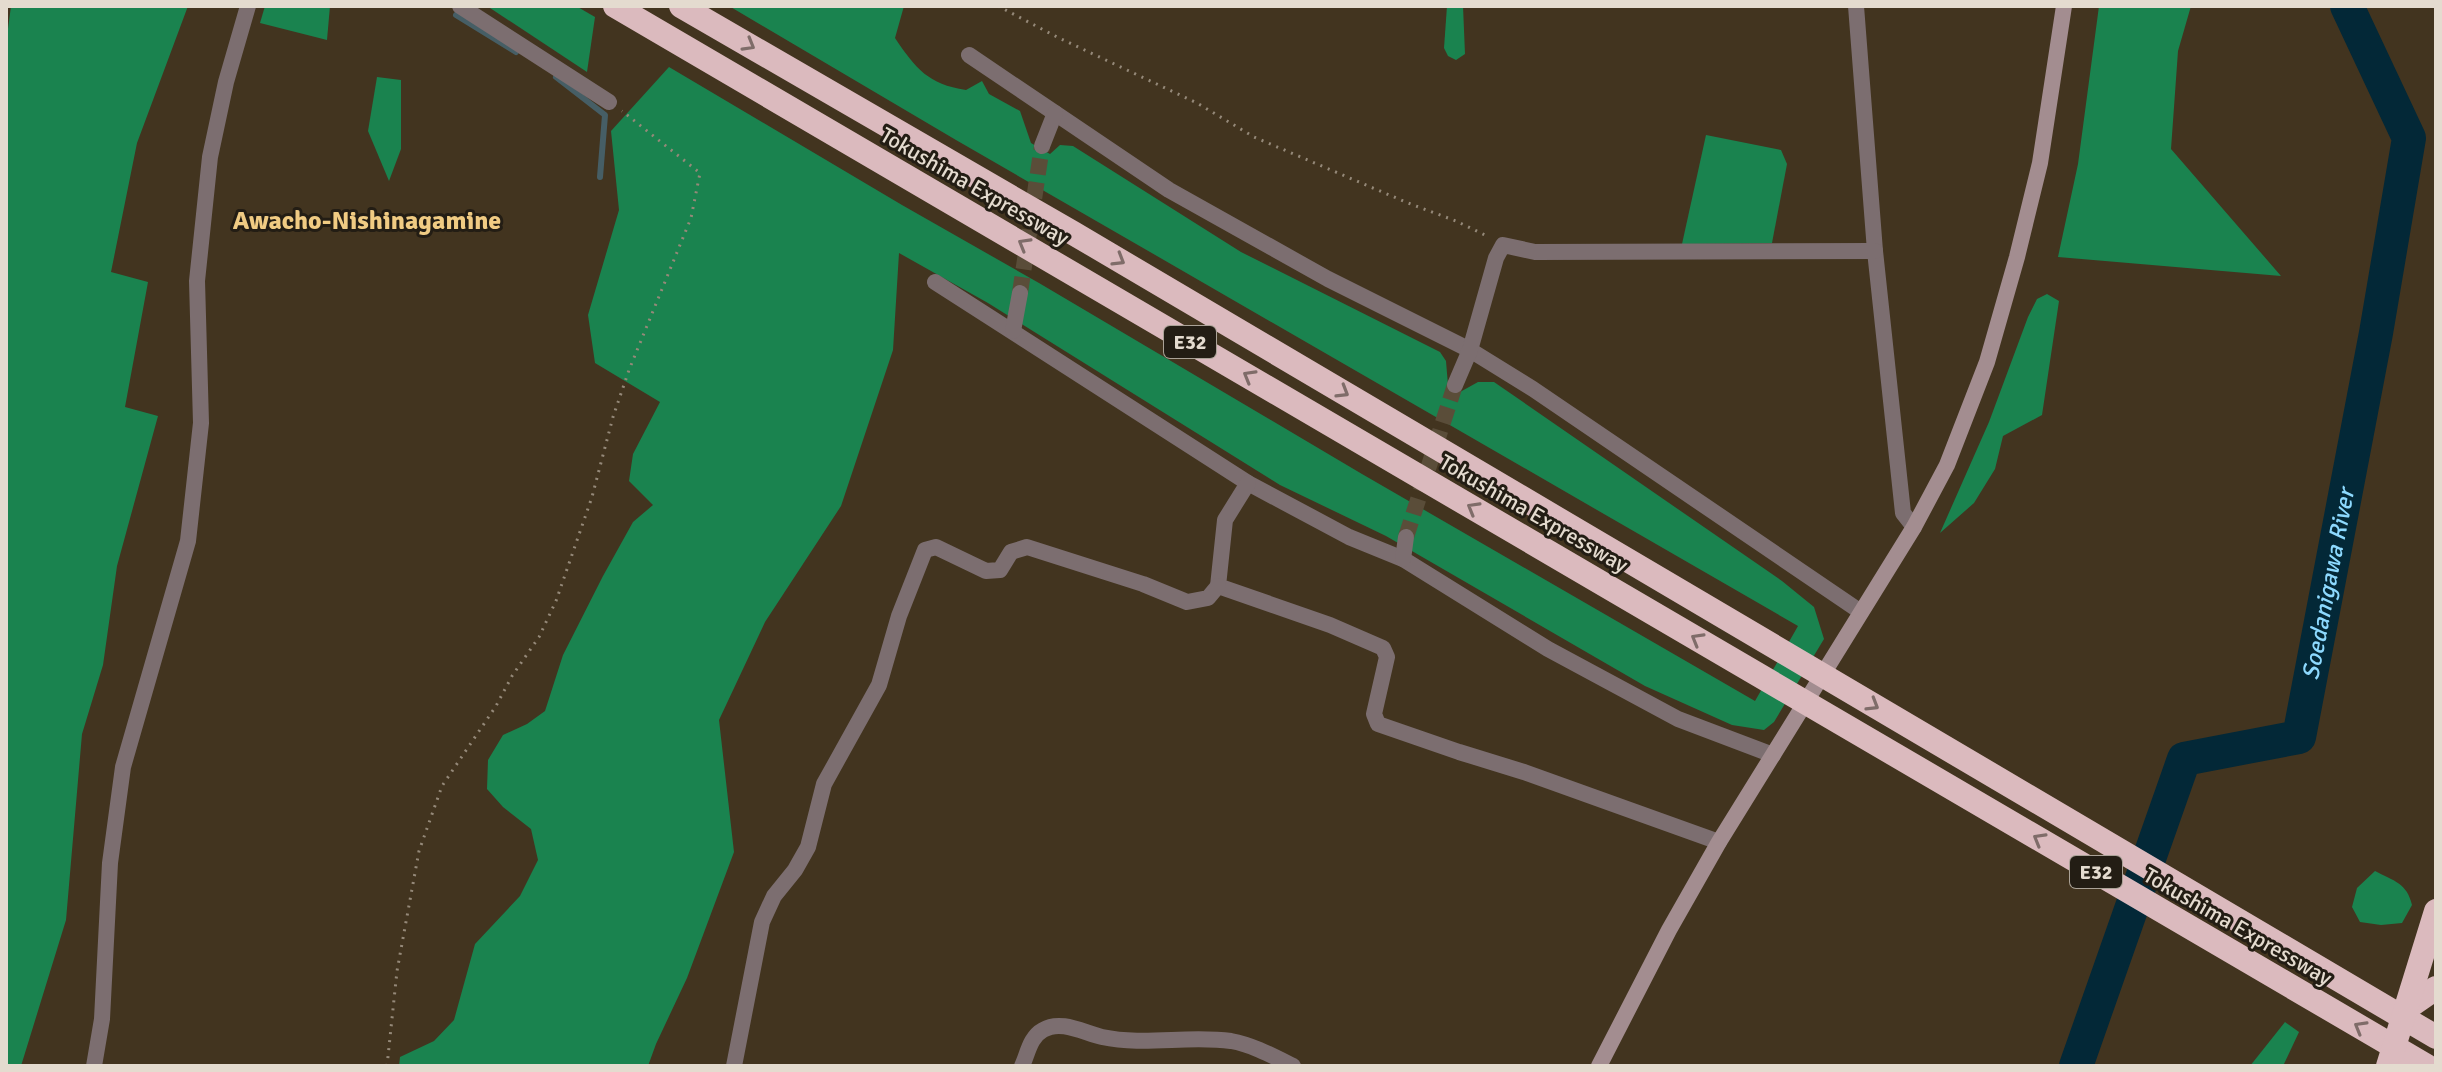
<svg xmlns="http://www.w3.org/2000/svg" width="2442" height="1072" viewBox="0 0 2442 1072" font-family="Signika,sans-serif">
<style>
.forest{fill:#1a834f}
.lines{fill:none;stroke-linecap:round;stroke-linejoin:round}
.stream{stroke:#465e65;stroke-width:6}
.river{stroke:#032837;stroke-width:34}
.street-tunnel{stroke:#5a4d39;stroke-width:16;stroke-dasharray:16 8;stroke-linecap:butt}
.path{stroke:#958979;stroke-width:3;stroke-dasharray:2 6;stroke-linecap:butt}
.street{stroke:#7c6e70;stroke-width:16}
.secondary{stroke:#a38d90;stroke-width:16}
.highway{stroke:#dbbabe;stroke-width:24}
.oneway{stroke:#7f6c69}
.labels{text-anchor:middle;stroke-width:6;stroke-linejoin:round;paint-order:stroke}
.shield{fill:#231d14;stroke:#aaa297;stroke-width:2}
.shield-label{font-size:20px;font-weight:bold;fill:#e4dbcf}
.street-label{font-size:22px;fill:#e4dbcf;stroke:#231d14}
.water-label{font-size:24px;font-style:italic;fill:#8dd9fe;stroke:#231d14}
.quarter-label{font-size:26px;font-weight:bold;fill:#f0cb83;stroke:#231d14}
</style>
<rect width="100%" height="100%" fill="#42341f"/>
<g class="forest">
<polygon points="11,6 188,6 137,143 111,272 148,282 125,407 158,416 117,566 103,665 82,734 66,920 21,1066 6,1066 6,44"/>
<polygon points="265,6 330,6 327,40 260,23"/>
<polygon points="487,6 576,6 595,17 587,72"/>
<path d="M 729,6 L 904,6 L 895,38 C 916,69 928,84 966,90 L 982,81 L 989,94 L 1020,111 L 1031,143 L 1050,154 L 1060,145 L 1073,146 L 1241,252 L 1440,352 L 1446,361 L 1448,385 L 1460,392 L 1478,382 L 1494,382 L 1782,581 L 1814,607 L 1824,639 L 1774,722 L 1764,730 L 1732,725 L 1645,686 L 1386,536 L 1280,485 L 988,303 L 899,253 L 893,350 L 841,506 L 765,622 L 719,720 L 734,852 L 687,978 L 656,1044 L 648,1066 L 399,1066 L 400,1057 L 434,1041 L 454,1020 L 475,944 L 520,896 L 538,860 L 531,829 L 503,807 L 487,789 L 488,760 L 503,735 L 527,724 L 545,711 L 563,655 L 603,576 L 633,522 L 653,505 L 629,481 L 633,454 L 660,402 L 595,363 L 588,315 L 619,210 L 611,131 L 669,67 L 902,205 L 1039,283 L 1362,474 L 1755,701 L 1798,626 L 956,140 Z"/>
<polygon points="1447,6 1463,6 1465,54 1456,60 1448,56 1444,48"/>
<polygon points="2099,6 2191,6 2178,51 2171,149 2281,276 2058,257 2078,164"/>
<polygon points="377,77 401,80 401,149 389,181 368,131"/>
<polygon points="1706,135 1781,150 1787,164 1772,243 1682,244"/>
<polygon points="2047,294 2059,301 2042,415 2003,436 1995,469 1974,503 1940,533 1989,422 2028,317 2037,299"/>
<path d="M 2375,871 C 2394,881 2407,883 2412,905 L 2402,923 L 2381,925 L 2360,922 L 2352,907 L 2357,888 Z"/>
<polygon points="2285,1022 2299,1032 2283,1066 2250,1066"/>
</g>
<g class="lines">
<g class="stream">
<polyline points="456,15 516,52"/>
<polyline points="556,77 605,115 600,177"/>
</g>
<path class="river" id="s1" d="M 2076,1066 L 2184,759 L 2299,737 L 2376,333 L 2409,138 L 2347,6"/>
<g class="street-tunnel">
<polyline points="1020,293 1042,146"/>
<polyline points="1406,537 1455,385"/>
</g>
<g class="path">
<polyline points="998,6 1057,37 1197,103 1254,137 1408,203 1456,221 1489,237"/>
<polyline points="387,1066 397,971 419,851 442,786 496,706 512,676 539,637 556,601 592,497 613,417 629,370 691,218 700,173 622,111"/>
</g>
<g class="street">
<polyline points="460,6 609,102"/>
<polyline points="1856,6 1875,251 1903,513 1914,527"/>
<polyline points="969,55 1169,190 1328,279 1470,350 1533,389 1861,612"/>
<polyline points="1042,146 1055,113"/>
<polyline points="935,282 1248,483 1349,537 1403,559 1548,649 1678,719 1773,755"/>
<polyline points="1013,331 1020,293"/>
<polyline points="1455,385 1470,350 1496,258 1503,245 1535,252 1875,251"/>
<polyline points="1248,483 1225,520 1218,586 1330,625 1383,648 1387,657 1374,714 1378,724 1459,752 1524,772 1719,842"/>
<polyline points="1403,559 1406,537"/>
<polyline points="94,1066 102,1019 110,863 123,767 188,541 201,423 197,281 210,157 226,82 248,6"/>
<polyline points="734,1066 762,922 774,896 795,870 808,847 824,784 879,685 899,616 925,550 936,547 986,571 1000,570 1011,552 1027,547 1143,584 1187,602 1208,598 1218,586"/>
<path d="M 1022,1066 C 1028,1053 1030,1037 1043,1030 C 1061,1019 1084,1033 1102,1037 C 1145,1046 1188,1035 1231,1041 C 1253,1045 1273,1056 1293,1066"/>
</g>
<polyline class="secondary" points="1599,1066 1669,930 1719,842 1914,527 1947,465 1987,362 2017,257 2040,163 2064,6"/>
<g class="highway">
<polyline points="615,6 2427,1066"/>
<polyline points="681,6 1073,233 2436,1037"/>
<polyline points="2407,1008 2436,988"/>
<polyline points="2388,1066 2436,911"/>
</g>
</g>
<defs><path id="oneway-chevron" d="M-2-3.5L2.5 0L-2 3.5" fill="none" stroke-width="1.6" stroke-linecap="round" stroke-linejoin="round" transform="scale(2)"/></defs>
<g class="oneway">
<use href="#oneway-chevron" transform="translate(749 45) rotate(30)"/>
<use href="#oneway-chevron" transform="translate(1024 244) rotate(-150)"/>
<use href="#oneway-chevron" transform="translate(1119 260) rotate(31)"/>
<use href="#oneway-chevron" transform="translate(1249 376) rotate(-150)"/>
<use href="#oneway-chevron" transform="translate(1343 392) rotate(31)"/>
<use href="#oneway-chevron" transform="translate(1473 508) rotate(-150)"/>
<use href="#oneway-chevron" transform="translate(1697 639) rotate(-150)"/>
<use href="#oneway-chevron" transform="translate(1873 705) rotate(31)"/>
<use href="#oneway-chevron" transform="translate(2039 839) rotate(-150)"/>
<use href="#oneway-chevron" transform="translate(2360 1027) rotate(-150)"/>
</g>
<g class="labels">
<g class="shield">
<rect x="1164" y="326" width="52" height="32" rx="6"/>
<rect x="2070" y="856" width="52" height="32" rx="6"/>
</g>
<g class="shield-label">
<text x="1190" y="349">E32</text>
<text x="2096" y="879">E32</text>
</g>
<g class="street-label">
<text transform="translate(975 186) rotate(30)" y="8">Tokushima Expressway</text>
<text transform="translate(1534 513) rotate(30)" y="8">Tokushima Expressway</text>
<text transform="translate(2238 926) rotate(30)" y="8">Tokushima Expressway</text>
</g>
<g class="water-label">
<text dy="8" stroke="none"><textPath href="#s1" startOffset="598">Soedanigawa River</textPath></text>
</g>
<g class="quarter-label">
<text x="367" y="229">Awacho-Nishinagamine</text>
</g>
</g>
<rect width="2442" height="1072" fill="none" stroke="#e4dbcf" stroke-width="16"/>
</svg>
